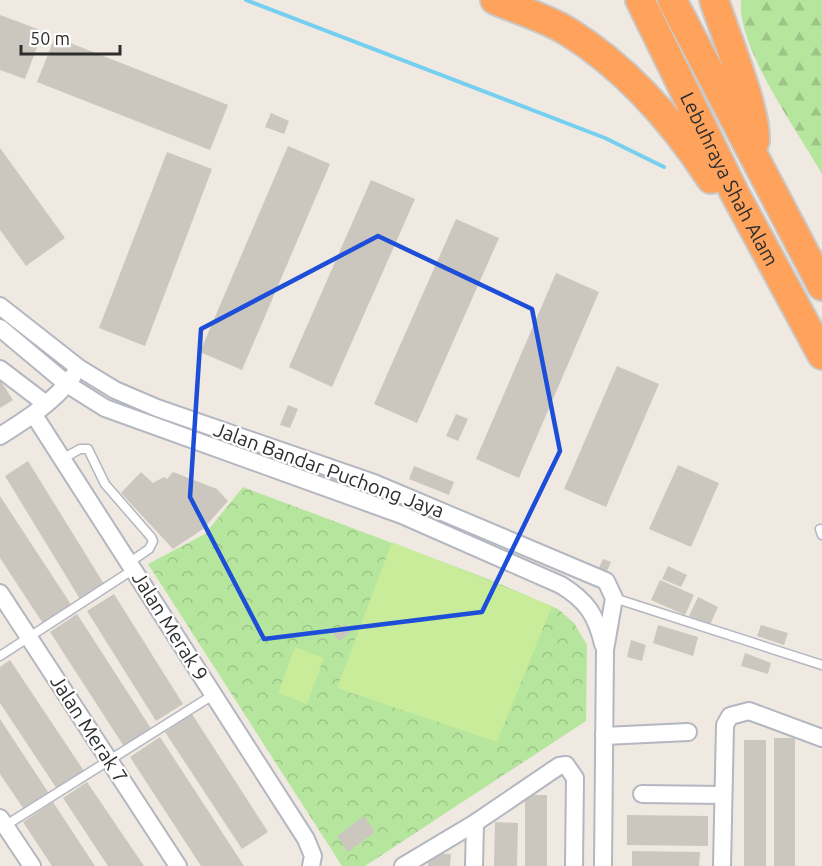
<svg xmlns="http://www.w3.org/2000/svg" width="822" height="866" viewBox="0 0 822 866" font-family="Ubuntu,sans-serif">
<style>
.forest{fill:url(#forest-firs)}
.park{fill:url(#park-crowns)}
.pitch{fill:#c9ec9a}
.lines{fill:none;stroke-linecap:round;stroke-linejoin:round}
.stream{stroke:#75cff0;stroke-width:4}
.building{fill:#cbc7bf}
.lane-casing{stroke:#b4b7c1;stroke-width:11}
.street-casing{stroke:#b4b7c1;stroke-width:20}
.highway-casing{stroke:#c9c9c9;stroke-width:32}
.lane{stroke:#fff;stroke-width:8}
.street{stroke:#fff;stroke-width:16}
.highway{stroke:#ffa35c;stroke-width:28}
.marked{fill:none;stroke:#1d4ed8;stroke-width:4.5;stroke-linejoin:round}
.labels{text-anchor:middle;stroke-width:4.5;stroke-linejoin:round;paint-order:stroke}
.street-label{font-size:20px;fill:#2e2e2e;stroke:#fff}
</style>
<defs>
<pattern id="forest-firs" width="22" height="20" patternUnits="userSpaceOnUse" patternTransform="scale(1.5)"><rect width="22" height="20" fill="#b6e59e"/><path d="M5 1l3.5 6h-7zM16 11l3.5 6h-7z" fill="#9dc588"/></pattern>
<pattern id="park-crowns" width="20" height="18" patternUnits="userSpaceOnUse" patternTransform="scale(1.5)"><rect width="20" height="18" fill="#b6e59e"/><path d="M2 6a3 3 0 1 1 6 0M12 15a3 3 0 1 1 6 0" fill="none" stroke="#9dc588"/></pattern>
</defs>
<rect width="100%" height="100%" fill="#efe9e1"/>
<path class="forest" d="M 741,0 L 822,0 L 822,174 C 799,133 736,47 741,0 Z"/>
<polygon class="park" points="243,487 488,579 558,609 574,623 587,645 586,721 365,866 342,866 148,564 205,534"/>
<g class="pitch">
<polygon points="392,542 552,606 497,742 337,688"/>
<polygon points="295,647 324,658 307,704 278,693"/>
</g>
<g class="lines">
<polyline class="stream" points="246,0 605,138 664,167"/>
</g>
<g class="building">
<polygon points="0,15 43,31 25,79 0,70"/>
<polygon points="55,37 228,105 210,150 37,82"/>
<polygon points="271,113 289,121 284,134 265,127"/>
<polygon points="288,146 330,164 242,370 200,352"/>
<polygon points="0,148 65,238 26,266 0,230"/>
<polygon points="167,152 212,169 145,346 99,328"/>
<polygon points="371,180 415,199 332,387 289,367"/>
<polygon points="456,219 499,238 417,423 374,404"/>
<polygon points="556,273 599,292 519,478 476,459"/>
<polygon points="617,366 659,384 606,507 564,489"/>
<polygon points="0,380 13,400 0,408"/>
<polygon points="288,405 298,409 290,428 280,425"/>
<polygon points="456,414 468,419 458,441 446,436"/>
<polygon points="28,461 104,584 80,599 5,476"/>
<polygon points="678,465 719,483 691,547 649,529"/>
<polygon points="414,466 454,482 449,495 409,479"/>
<polygon points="141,472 153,483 164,477 167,479 173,472 217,489 228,501 203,529 173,549 121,493"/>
<polygon points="0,496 72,606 44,625 0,558"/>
<polygon points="603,559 611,562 607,571 599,568"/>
<polygon points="668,566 687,575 681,587 662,579"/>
<polygon points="660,580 694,595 685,615 651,600"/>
<polygon points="114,594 183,704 156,721 87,611"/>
<polygon points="698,597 718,607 710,625 689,616"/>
<polygon points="77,614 152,730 125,748 50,632"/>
<polygon points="345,624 351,632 339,641 333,633"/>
<polygon points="658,625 698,637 693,656 653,643"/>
<polygon points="761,625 788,633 784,645 757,636"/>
<polygon points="631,640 646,645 642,661 627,657"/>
<polygon points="745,653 771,663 768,674 741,666"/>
<polygon points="10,660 84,771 57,789 0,703 0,667"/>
<polygon points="192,714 268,832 242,849 165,732"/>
<polygon points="0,719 50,795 25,811 0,774"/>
<polygon points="160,737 244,866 201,866 130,757"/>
<rect x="774" y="738" width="21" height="128"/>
<rect x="744" y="740" width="22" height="126"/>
<polygon points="87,782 144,866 108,866 63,798"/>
<rect x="525" y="795" width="22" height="71"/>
<polygon points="53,802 95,866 52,866 23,822"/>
<polygon points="627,815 708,816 708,846 627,845"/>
<polygon points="364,816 375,832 348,852 337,836"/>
<polygon points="495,822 518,823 517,866 494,866"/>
<polygon points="632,851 700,852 699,866 632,866"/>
<polygon points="428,854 451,854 450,866 428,866"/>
</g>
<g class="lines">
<defs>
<g id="lane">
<polyline points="62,459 80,449 88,449 105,484 151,537 153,541 149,549 130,562"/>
<polyline points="820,529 822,535"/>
<polyline points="614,598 822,665"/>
<polyline points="0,656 134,569"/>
<polyline points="3,827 213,695"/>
</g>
<g id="street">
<polyline points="0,306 79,368 115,390 157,408 374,483 606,581 614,598 605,650 603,866"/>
<path d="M 0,328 L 67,384 L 105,408 L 402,515 L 561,585 C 587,601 596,615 603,644"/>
<polyline points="0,369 46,404"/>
<polyline points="34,415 306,839 313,856 311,866"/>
<path d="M 0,436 C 27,419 54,402 73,376"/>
<polyline points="0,593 178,866"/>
<polyline points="604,736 688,732"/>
<polyline points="642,794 723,795"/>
<polyline points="0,818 32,866"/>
<polyline points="403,866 475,823 559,766 566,765 575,778 574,866"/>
<polyline points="474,866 475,823"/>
<polyline points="722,866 725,725 730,716 749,711 822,738"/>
</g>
<g id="highway">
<path d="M 495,0 C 518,10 546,18 567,31 C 627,68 673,121 711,179"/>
<path id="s1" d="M 640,0 L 735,194 L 822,355"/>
<polyline points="672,0 822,286"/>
<path d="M 714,0 C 725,34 757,110 755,141"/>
</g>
</defs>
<use href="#lane" class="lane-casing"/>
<use href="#street" class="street-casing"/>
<use href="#highway" class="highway-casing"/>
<use href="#lane" class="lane"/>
<use href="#street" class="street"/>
<use href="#highway" class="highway"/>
</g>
<path class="marked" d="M 378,236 L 532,309 L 560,451 L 482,612 L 264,639 L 190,497 L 201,329 Z"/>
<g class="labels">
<g class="street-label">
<text dy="7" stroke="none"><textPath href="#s1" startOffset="200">Lebuhraya Shah Alam</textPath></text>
<text transform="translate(329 470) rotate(20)" y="7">Jalan Bandar Puchong Jaya</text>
<text transform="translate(170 626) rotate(58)" y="7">Jalan Merak 9</text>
<text transform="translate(89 729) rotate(57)" y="7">Jalan Merak 7</text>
</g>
</g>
<path d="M21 45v9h99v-9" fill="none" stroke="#2e2e2e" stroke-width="3"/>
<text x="30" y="45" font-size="18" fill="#2e2e2e" stroke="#ffffff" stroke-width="4.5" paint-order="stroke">50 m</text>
</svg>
